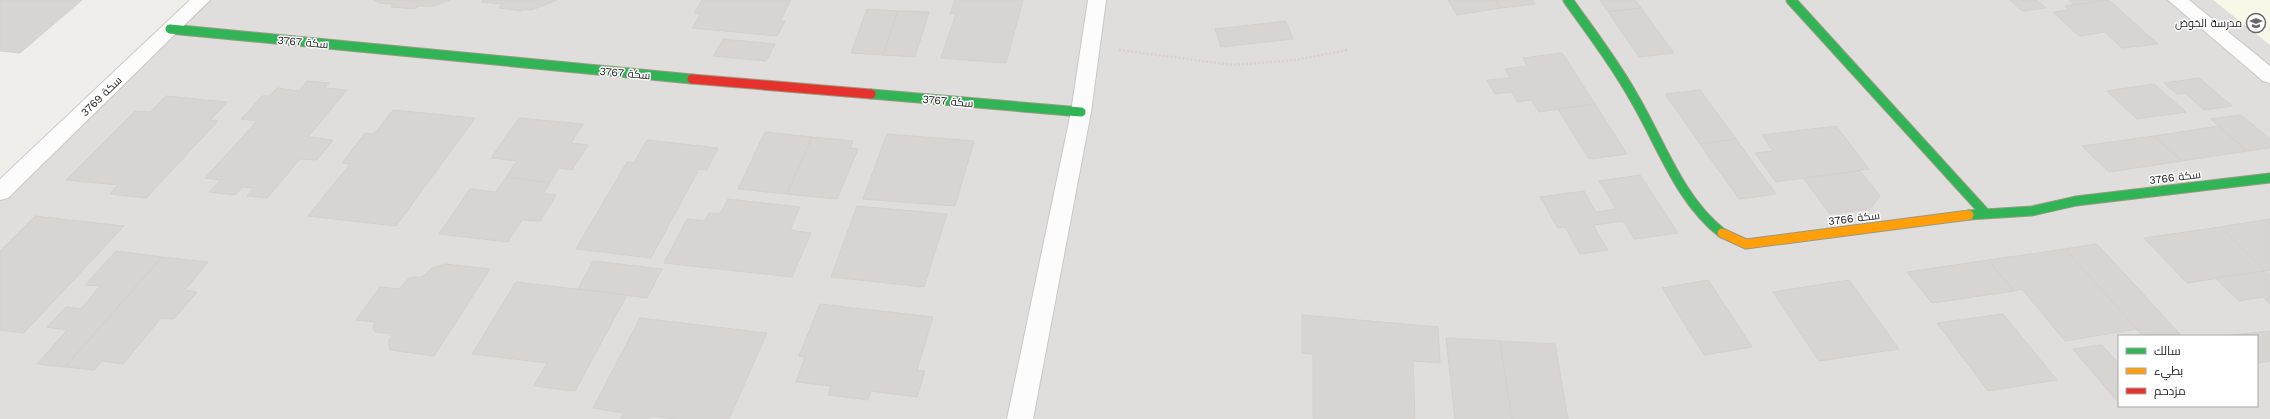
<svg xmlns="http://www.w3.org/2000/svg" width="2270" height="419" viewBox="0 0 2270 419" font-family="'Work Sans',Cairo,sans-serif">
<style>
.residential{fill:#dfdedc;fill-rule:evenodd}
.education{fill:#f8f7e8}
.building{fill:#d7d4d2;stroke:#d3d0cc}
.lines{fill:none;stroke-linecap:round;stroke-linejoin:round}
.street-casing{stroke:#c9c8c7;stroke-width:2}
.fast-casing{stroke:#999a82;stroke-width:11}
.slow-casing{stroke:#999a82;stroke-width:11}
.jam-casing{stroke:#999a82;stroke-width:11}
.path{stroke:#dccecd;stroke-width:2.5;stroke-dasharray:2 2;stroke-linecap:butt}
.street{fill:#fdfcfc;fill-rule:evenodd}
.fast{stroke:#30b455;stroke-width:9}
.slow{stroke:#ff9f0a;stroke-width:9}
.jam{stroke:#e5322d;stroke-width:9}
.labels{text-anchor:middle;stroke-width:3;stroke-linejoin:round;paint-order:stroke}
.poi-label{font-size:11px;fill:#222;stroke:#fff;text-anchor:end}
.street-label{font-size:11px;fill:#222;stroke:#fff}
</style>
<rect width="100%" height="100%" fill="#f0eeeb"/>
<path class="residential" d="M 191,0 L 2270,0 L 2270,419 L 1014,419 L 1007,416 L 1005,419 L 0,419 L 0,179 ZM 2119,336 L 2257,336 L 2257,406 L 2119,406 Z"/>
<polygon class="education" points="2213,0 2270,0 2270,45"/>
<g class="building">
<polygon points="0,0 82,0 20,53 0,51"/>
<polygon points="450,0 435,6 418,6 415,9 391,7 394,4 379,3 374,0"/>
<polygon points="483,0 557,0 532,10 524,9 522,11 499,8 502,4 481,2"/>
<polygon points="702,0 791,0 780,21 785,21 777,36 692,28 701,14 694,13"/>
<polygon points="955,0 1023,0 1006,63 941,58 956,14 950,14"/>
<polygon points="1448,0 1496,0 1501,8 1457,15"/>
<polygon points="1496,0 1532,0 1535,4 1501,8"/>
<polygon points="1600,0 1635,0 1641,8 1608,12"/>
<polygon points="2010,0 2037,0 2046,8 2022,11"/>
<polygon points="2069,0 2109,0 2074,5"/>
<polygon points="2109,0 2158,44 2122,48 2105,32 2079,36 2053,12 2069,10 2065,6"/>
<polygon points="1641,8 1674,53 1639,57 1608,12"/>
<polygon points="867,9 898,11 883,55 851,53"/>
<polygon points="898,11 929,12 915,57 883,55"/>
<polygon points="1286,21 1293,39 1221,47 1215,29"/>
<polygon points="723,39 775,44 766,61 713,56"/>
<polygon points="1562,53 1595,104 1539,112 1531,100 1517,102 1512,92 1495,94 1487,80 1510,78 1505,69 1527,66 1523,58"/>
<polygon points="2199,78 2232,106 2204,110 2185,93 2177,94 2164,83"/>
<polygon points="307,81 329,83 325,88 347,90 308,137 333,140 317,160 300,159 267,198 247,196 254,188 242,187 235,195 209,192 221,180 205,178 257,121 241,119 262,96 269,96 277,88 299,91"/>
<polygon points="2154,84 2186,112 2137,119 2107,91"/>
<polygon points="1700,90 1736,139 1700,144 1665,94"/>
<polygon points="166,96 227,102 210,120 218,121 146,198 110,194 118,185 66,180 135,111 150,112"/>
<polygon points="1595,104 1627,154 1589,159 1558,109"/>
<polygon points="393,110 475,118 396,226 308,216 350,164 342,163 352,150 365,133 374,134"/>
<polygon points="2241,115 2270,139 2270,148 2247,151 2211,119"/>
<polygon points="519,118 583,124 571,143 588,145 572,170 559,168 550,183 506,177 517,161 491,158"/>
<polygon points="1836,126 1869,169 1776,182 1755,153 1773,151 1762,135"/>
<polygon points="2219,126 2247,151 2182,161 2154,136"/>
<polygon points="765,132 812,137 787,194 738,189"/>
<polygon points="887,134 974,141 955,206 863,199"/>
<polygon points="2154,136 2182,161 2109,172 2082,146"/>
<polygon points="812,137 853,141 850,148 858,149 837,199 787,194"/>
<polygon points="1736,139 1765,179 1776,194 1739,199 1700,144"/>
<polygon points="647,140 718,148 707,170 699,169 651,258 576,249 627,162 634,162"/>
<polygon points="1860,171 1880,196 1870,209 1830,214 1803,178"/>
<polygon points="1640,175 1678,233 1634,239 1623,221 1593,225 1608,250 1580,254 1565,227 1558,228 1540,197 1584,191 1596,212 1616,209 1599,181"/>
<polygon points="506,177 550,183 543,194 556,195 540,221 522,220 508,242 439,234 470,189 496,192"/>
<polygon points="728,199 800,207 790,230 811,233 792,277 664,263 687,219 705,221 709,213 720,214"/>
<polygon points="857,206 947,214 924,287 831,277"/>
<polygon points="35,216 124,226 24,333 0,330 0,251"/>
<polygon points="2270,219 2270,270 2265,271 2220,227"/>
<polygon points="2220,227 2265,271 2187,283 2144,238"/>
<polygon points="2097,244 2180,334 2143,336 2065,249"/>
<polygon points="2065,249 2137,329 2065,341 2022,289 2014,291 1988,260"/>
<polygon points="116,251 162,257 65,367 37,364 67,330 47,327 66,307 81,309 100,286 85,285"/>
<polygon points="162,257 208,262 185,290 197,292 174,319 161,318 123,364 102,361 94,370 65,367"/>
<polygon points="1988,260 2014,291 1932,303 1907,272"/>
<polygon points="593,261 662,269 647,298 578,289"/>
<polygon points="445,264 490,269 434,356 390,350 388,342 393,334 375,332 373,328 375,322 356,320 380,287 399,289 408,279 414,277 422,277 432,268"/>
<polygon points="2265,271 2270,275 2270,304 2263,297 2239,301 2215,278"/>
<polygon points="1708,280 1752,347 1704,355 1662,288"/>
<polygon points="1849,280 1899,349 1819,361 1773,292"/>
<polygon points="516,282 627,295 575,391 534,386 547,363 472,354"/>
<polygon points="820,304 933,317 917,370 925,371 917,397 871,391 868,400 828,395 831,386 796,382 805,357 799,356"/>
<polygon points="2003,314 2057,380 1988,391 1937,323"/>
<polygon points="1302,315 1438,327 1440,363 1413,361 1415,419 1313,419 1313,354 1302,353"/>
<polygon points="640,318 767,333 729,419 676,419 651,416 649,419 620,419 624,413 593,408"/>
<polygon points="2270,331 2270,361 2257,363 2257,336 2223,336"/>
<polygon points="1446,338 1500,341 1512,419 1455,419"/>
<polygon points="1500,341 1555,344 1568,419 1512,419"/>
<polygon points="2102,345 2119,364 2119,400 2116,400 2073,349"/>
</g>
<g class="lines">
<defs>
<g id="street">
<polygon points="190,0 210,0 8,198 0,200 0,179"/>
<polygon points="1088,0 1106,0 1091,112 1033,419 1007,419 1071,112"/>
<polygon points="2168,0 2189,0 2270,66 2270,83 2263,81"/>
</g>
<g id="fast">
<path d="M 1568,0 C 1590,31 1614,62 1633,96 C 1660,141 1679,200 1722,233"/>
<polyline points="1791,0 1985,213"/>
<polyline points="170,29 692,79"/>
<polyline points="871,94 1081,112"/>
<polyline points="1969,215 2032,211 2076,201 2270,178"/>
</g>
<polyline id="slow" points="1722,233 1746,244 1969,215"/>
<polyline id="jam" points="692,79 871,94"/>
</defs>
<use href="#street" class="street-casing"/>
<use href="#fast" class="fast-casing"/>
<use href="#slow" class="slow-casing"/>
<use href="#jam" class="jam-casing"/>
<polyline class="path" points="1119,50 1233,65 1295,60 1347,50"/>
<use href="#street" class="street"/>
<use href="#fast" class="fast"/>
<use href="#slow" class="slow"/>
<use href="#jam" class="jam"/>
</g>
<defs>
<symbol id="school-ring" viewBox="-11 -11 22 22"><circle r="9.5" fill="#fff" stroke="#6a6968" stroke-width="1.5"/><path d="M0-5L7-2L0 1L-7-2ZM-4 1L0 2.5L4 1V4Q0 6-4 4Z" fill="#6a6968"/></symbol>
</defs>
<g fill-rule="evenodd">
<use href="#school-ring" x="2245" y="12" width="22" height="22"/>
</g>
<g class="labels">
<g class="poi-label">
<text x="2242" y="27">مدرسة الخوض</text>
</g>
<g class="street-label">
<text transform="translate(303 42) rotate(5)" y="4">سكة 3767</text>
<text transform="translate(625 73) rotate(5)" y="4">سكة 3767</text>
<text transform="translate(101 96) rotate(-44)" y="4">سكة 3769</text>
<text transform="translate(948 101) rotate(5)" y="4">سكة 3767</text>
<text transform="translate(2175 177) rotate(-7)" y="4">سكة 3766</text>
<text transform="translate(1854 218) rotate(-7)" y="4">سكة 3766</text>
</g>
</g>
<rect x="2118" y="335" width="140" height="72" fill="#ffffff" stroke="#a7a7a7"/>
<rect x="2126" y="348" width="20" height="6" fill="#30b455" stroke="#a7a7a7"/>
<text x="2154" y="355" font-size="12" fill="#222222">سالك</text>
<rect x="2126" y="368" width="20" height="6" fill="#ff9f0a" stroke="#a7a7a7"/>
<text x="2154" y="375" font-size="12" fill="#222222">بطيء</text>
<rect x="2126" y="388" width="20" height="6" fill="#e5322d" stroke="#a7a7a7"/>
<text x="2154" y="395" font-size="12" fill="#222222">مزدحم</text>
</svg>
